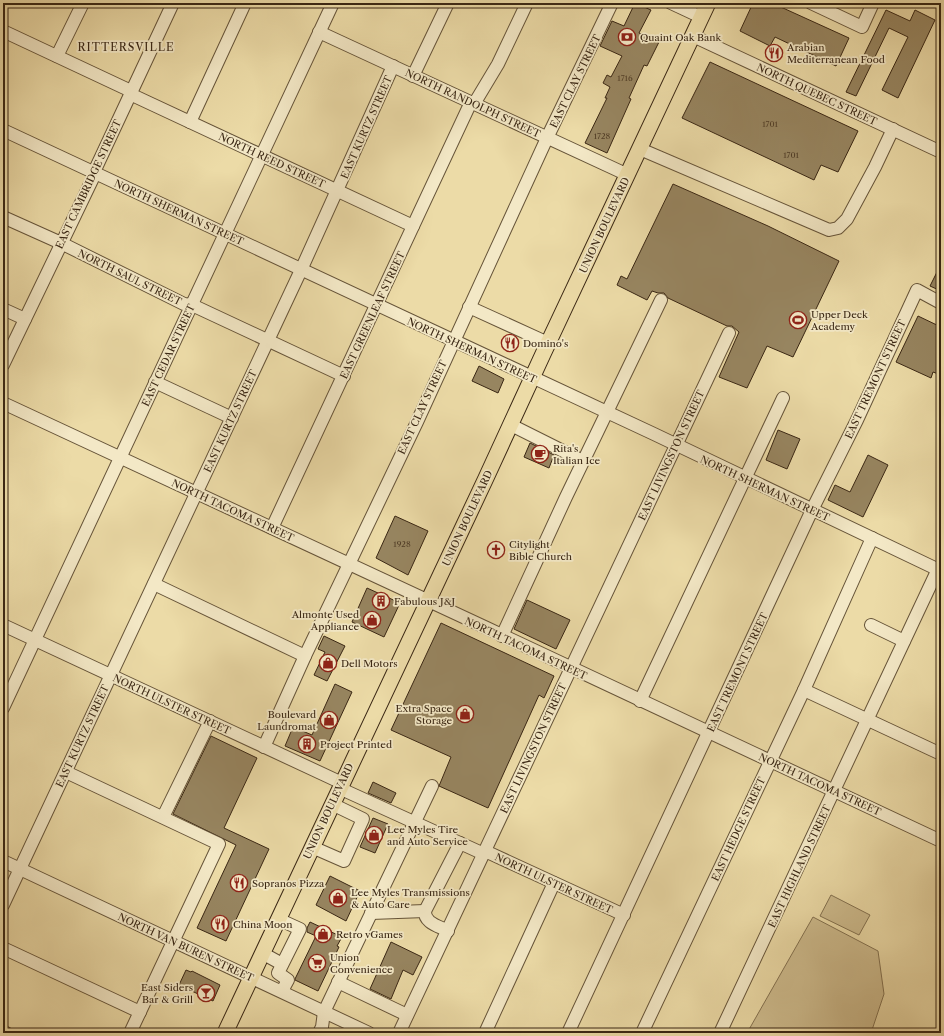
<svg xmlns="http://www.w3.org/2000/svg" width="944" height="1036" viewBox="0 0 944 1036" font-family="'Libre Caslon Text',serif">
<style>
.green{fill:#cebc8e;stroke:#847251}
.building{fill:#978560;stroke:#3a2714}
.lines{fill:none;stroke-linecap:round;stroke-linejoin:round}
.minor-casing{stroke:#665439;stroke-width:14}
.major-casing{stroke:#3a2714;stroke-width:17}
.minor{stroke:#f3e8c6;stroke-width:12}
.major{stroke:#ecdba7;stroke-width:15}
.labels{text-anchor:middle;stroke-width:3.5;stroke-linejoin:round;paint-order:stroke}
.number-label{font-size:8px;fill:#513e27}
.poi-label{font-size:10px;fill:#3a2714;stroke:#f3e8c6;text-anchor:start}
.street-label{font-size:10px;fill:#3a2714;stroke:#f3e8c6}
.neighbourhood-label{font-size:11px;letter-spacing:1px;fill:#3a2714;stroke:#f3e8c6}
</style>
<rect width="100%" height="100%" fill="#ecdba7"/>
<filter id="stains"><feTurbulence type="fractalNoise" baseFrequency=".005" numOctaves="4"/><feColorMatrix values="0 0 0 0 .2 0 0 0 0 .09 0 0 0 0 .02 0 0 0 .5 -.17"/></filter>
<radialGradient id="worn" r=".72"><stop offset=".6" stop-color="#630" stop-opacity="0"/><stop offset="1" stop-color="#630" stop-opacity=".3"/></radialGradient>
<g class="green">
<polygon points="831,895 870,915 859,935 820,916"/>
<polygon points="813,917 878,951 884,994 871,1033 747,1033"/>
</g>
<g class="building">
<polygon points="635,3 651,10 639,33 659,42 647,66 644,65 629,98 631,99 607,153 585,143 607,98 605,98 610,87 603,83 607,75 611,77 622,56 600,46 612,21 624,26"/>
<polygon points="753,3 772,3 849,38 836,66 775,37 770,46 740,31"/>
<polygon points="886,10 910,21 915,10 935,20 898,98 882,90 908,37 889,28 856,96 846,92"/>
<polygon points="710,62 858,131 838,172 821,165 814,180 682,118"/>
<polygon points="673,184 768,226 839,261 793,357 767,346 747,388 719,377 739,332 732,326 727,326 668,298 664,293 658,293 652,291 647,300 617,285 621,276 627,279"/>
<polygon points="941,264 941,291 930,286"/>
<polygon points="918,316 941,327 941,375 933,372 931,378 896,362"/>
<polygon points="479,366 504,379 498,393 472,381"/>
<polygon points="778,430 800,439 787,469 766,460"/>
<polygon points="530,443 554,455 549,468 524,457"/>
<polygon points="868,455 888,465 863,517 828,500 835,485 850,492"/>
<polygon points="395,516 428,531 408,575 376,558"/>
<polygon points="367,588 400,603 384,637 352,622"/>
<polygon points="527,600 570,620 556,649 514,629"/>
<polygon points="441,623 554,676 544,698 539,695 488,808 439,786 451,757 391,730"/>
<polygon points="324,636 345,646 327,681 314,675 325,652 318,649"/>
<polygon points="335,684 352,692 320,761 285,746 293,727 312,735"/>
<polygon points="211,736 257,758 224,828 269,849 226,941 197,928 236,845 173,814"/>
<polygon points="373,782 396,793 391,803 368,793"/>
<polygon points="373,818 388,824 375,853 360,847"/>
<polygon points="330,876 360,891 346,921 316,905"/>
<polygon points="310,922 342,937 337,946 339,947 318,991 295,980 295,979 316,936 307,932 307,928"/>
<polygon points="391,942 422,957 413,975 403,970 391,999 370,989"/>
<polygon points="186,970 191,972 192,971 220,985 213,1001 179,985"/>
</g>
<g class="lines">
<defs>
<g id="minor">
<polyline points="671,3 701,17"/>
<polyline points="811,3 862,27 873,3"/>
<polyline points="3,31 131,91"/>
<polyline points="319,32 628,175"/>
<polyline points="693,36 941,152"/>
<polyline points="57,56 83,3"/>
<polyline points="413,76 448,3"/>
<polyline points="130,94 413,226"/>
<polyline points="474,104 498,64 527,3"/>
<polyline points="190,122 245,3"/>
<polyline points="3,130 654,434 941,571"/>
<polyline points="640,149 829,230 838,228 847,219 875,167 893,129"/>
<polyline points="3,217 61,243 184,304 192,305 344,376"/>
<polyline points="469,307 548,343"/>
<polyline points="3,309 25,319"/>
<polyline points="3,365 93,178 94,172 173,3"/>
<polyline points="155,382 232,418"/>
<path d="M 3,403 C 317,547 628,695 941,841"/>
<polyline points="511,425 583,461"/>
<polyline points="272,528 471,102"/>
<polyline points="154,584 305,656"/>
<polyline points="3,625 342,783"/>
<polyline points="871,625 904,641"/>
<polyline points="502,636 566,497 661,300"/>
<polyline points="804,690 941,754"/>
<polyline points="640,701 783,398"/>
<polyline points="3,708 333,3"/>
<polyline points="264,747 305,656 417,422 547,138 612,3"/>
<polyline points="66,772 219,844 130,1033"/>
<polyline points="339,788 484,854"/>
<polyline points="163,817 210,721"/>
<polyline points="312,847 344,861 363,819 332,804"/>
<polyline points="485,851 624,915"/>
<polyline points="3,861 369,1033"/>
<polyline points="3,905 301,270 393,66"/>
<polyline points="371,913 425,911"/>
<polyline points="278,919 300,929 278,973 288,980 282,991"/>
<path d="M 448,931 C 439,926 424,923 425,911 L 460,843"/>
<polyline points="3,948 140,1012"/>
<polyline points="262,953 282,964"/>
<polyline points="338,982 407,1015"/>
<polyline points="3,1032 6,1033"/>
<polyline points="319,1033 322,1027 324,1012 432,786"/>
<polyline points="399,1033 729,333"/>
<polyline points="485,1033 554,883"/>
<polyline points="568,1033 812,510 857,420 917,290 941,303"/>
<polyline points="642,1033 804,690 872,538"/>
<polyline points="720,1033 938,569"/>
</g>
<polyline id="major" points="225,1033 486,478 543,354 708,3"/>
</defs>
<use href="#minor" class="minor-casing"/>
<use href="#major" class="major-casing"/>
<use href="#minor" class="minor"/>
<use href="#major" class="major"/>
</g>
<defs>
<symbol id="bank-ring" viewBox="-11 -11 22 22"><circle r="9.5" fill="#f3e8c6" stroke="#8f2418" stroke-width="1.5"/><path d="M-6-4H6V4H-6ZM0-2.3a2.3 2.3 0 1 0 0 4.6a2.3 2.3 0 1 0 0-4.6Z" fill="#8f2418"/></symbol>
<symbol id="restaurant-ring" viewBox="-11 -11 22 22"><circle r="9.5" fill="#f3e8c6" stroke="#8f2418" stroke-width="1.5"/><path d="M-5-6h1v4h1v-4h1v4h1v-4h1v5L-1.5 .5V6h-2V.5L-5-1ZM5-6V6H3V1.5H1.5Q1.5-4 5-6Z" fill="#8f2418"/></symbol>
<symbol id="stadium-ring" viewBox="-11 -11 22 22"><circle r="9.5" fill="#f3e8c6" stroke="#8f2418" stroke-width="1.5"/><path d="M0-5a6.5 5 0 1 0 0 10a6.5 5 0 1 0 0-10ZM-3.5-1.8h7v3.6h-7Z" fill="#8f2418"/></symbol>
<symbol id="cafe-ring" viewBox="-11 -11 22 22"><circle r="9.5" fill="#f3e8c6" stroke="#8f2418" stroke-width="1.5"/><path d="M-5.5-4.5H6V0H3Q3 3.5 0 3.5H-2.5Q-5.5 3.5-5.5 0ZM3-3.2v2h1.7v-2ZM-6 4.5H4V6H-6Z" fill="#8f2418"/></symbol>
<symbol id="church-ring" viewBox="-11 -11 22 22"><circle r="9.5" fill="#f3e8c6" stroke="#8f2418" stroke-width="1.5"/><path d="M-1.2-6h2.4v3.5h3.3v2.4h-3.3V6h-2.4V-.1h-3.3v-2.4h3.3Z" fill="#8f2418"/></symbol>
<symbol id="building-ring" viewBox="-11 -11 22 22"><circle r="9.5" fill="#f3e8c6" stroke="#8f2418" stroke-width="1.5"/><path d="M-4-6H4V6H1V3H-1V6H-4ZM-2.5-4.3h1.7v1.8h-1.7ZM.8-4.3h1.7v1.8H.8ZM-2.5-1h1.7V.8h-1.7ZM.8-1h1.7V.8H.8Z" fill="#8f2418"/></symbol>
<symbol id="shop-ring" viewBox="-11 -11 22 22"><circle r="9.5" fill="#f3e8c6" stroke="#8f2418" stroke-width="1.5"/><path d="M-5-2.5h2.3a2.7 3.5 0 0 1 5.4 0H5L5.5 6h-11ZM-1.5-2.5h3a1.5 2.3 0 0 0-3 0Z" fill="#8f2418"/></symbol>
<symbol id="supermarket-ring" viewBox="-11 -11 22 22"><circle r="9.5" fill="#f3e8c6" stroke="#8f2418" stroke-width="1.5"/><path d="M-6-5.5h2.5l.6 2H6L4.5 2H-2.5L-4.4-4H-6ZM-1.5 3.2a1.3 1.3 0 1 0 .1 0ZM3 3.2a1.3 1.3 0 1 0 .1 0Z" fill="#8f2418"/></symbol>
<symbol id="bar-ring" viewBox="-11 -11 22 22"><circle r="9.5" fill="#f3e8c6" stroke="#8f2418" stroke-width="1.5"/><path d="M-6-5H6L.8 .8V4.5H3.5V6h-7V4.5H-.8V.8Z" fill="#8f2418"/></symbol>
</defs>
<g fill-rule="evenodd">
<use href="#bank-ring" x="617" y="27" width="20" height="20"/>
<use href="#restaurant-ring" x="764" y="43" width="20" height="20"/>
<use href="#stadium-ring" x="788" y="310" width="20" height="20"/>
<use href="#restaurant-ring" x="500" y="333" width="20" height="20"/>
<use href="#cafe-ring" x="530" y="444" width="20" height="20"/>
<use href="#church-ring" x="486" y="540" width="20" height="20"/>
<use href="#building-ring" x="371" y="591" width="20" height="20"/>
<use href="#shop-ring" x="362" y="610" width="20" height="20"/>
<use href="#shop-ring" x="318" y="653" width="20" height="20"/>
<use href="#shop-ring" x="455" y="704" width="20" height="20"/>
<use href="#shop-ring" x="319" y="710" width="20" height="20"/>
<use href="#building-ring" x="297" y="734" width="20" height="20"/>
<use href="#shop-ring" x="364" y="825" width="20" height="20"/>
<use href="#restaurant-ring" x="229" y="873" width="20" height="20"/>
<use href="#shop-ring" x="328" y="888" width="20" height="20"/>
<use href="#restaurant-ring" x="210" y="914" width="20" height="20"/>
<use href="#shop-ring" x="313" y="924" width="20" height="20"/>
<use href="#supermarket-ring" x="307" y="953" width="20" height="20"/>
<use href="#bar-ring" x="196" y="983" width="20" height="20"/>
</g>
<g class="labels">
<g class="number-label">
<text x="625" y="81">1716</text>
<text x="770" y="127">1701</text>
<text x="602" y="139">1728</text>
<text x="791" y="158">1701</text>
<text x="402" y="547">1928</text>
</g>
<g class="poi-label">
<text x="640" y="41">Quaint Oak Bank</text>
<text x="787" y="51">Arabian<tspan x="787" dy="12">Mediterranean Food</tspan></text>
<text x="811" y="318">Upper Deck<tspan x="811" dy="12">Academy</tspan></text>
<text x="523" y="347">Domino's</text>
<text x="553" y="452">Rita's<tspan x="553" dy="12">Italian Ice</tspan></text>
<text x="509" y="548">Citylight<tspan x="509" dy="12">Bible Church</tspan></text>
<text x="394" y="605">Fabulous J&amp;J</text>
<text x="359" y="618" text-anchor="end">Almonte Used<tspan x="359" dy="12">Appliance</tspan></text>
<text x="341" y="667">Dell Motors</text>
<text x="452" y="712" text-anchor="end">Extra Space<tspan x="452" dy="12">Storage</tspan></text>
<text x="316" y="718" text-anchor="end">Boulevard<tspan x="316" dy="12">Laundromat</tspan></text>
<text x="320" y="748">Project Printed</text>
<text x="387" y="833">Lee Myles Tire<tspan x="387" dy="12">and Auto Service</tspan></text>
<text x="252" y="887">Sopranos Pizza</text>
<text x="351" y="896">Lee Myles Transmissions<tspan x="351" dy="12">&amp; Auto Care</tspan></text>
<text x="233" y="928">China Moon</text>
<text x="336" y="938">Retro vGames</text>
<text x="330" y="961">Union<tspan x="330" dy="12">Convenience</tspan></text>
<text x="193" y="991" text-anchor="end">East Siders<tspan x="193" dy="12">Bar &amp; Grill</tspan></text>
</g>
<g class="street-label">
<text transform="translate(575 81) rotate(-64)" y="4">EAST CLAY STREET</text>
<text transform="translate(817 94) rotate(25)" y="4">NORTH QUEBEC STREET</text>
<text transform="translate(473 103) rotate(25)" y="4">NORTH RANDOLPH STREET</text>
<text transform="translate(366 127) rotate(-66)" y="4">EAST KURTZ STREET</text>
<text transform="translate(272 160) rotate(25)" y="4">NORTH REED STREET</text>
<text transform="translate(88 184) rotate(-65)" y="4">EAST CAMBRIDGE STREET</text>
<text transform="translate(179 212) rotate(25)" y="4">NORTH SHERMAN STREET</text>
<text transform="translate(604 225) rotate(-65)" y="4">UNION BOULEVARD</text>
<text transform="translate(130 277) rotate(26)" y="4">NORTH SAUL STREET</text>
<text transform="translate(372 315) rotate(-65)" y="4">EAST GREENLEAF STREET</text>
<text transform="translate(472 350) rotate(25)" y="4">NORTH SHERMAN STREET</text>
<text transform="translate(168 355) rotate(-65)" y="4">EAST CEDAR STREET</text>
<text transform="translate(875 379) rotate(-65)" y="4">EAST TREMONT STREET</text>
<text transform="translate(422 407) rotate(-65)" y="4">EAST CLAY STREET</text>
<text transform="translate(230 421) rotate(-65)" y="4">EAST KURTZ STREET</text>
<text transform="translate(671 455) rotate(-65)" y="4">EAST LIVINGSTON STREET</text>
<text transform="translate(765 488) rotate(25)" y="4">NORTH SHERMAN STREET</text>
<text transform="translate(233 510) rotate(25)" y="4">NORTH TACOMA STREET</text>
<text transform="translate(467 518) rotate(-65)" y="4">UNION BOULEVARD</text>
<text transform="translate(526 648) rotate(25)" y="4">NORTH TACOMA STREET</text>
<text transform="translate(737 672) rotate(-65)" y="4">EAST TREMONT STREET</text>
<text transform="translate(172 704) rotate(25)" y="4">NORTH ULSTER STREET</text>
<text transform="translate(82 736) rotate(-65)" y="4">EAST KURTZ STREET</text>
<text transform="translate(533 748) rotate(-65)" y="4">EAST LIVINGSTON STREET</text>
<text transform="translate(820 784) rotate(25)" y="4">NORTH TACOMA STREET</text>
<text transform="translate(328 811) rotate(-65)" y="4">UNION BOULEVARD</text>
<text transform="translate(738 829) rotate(-65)" y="4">EAST HEDGE STREET</text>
<text transform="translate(799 866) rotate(-65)" y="4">EAST HIGHLAND STREET</text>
<text transform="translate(554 883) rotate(25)" y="4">NORTH ULSTER STREET</text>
<text transform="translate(186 947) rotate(25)" y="4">NORTH VAN BUREN STREET</text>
</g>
<g class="neighbourhood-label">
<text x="126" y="51">RITTERSVILLE</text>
</g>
</g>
<rect width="944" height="1036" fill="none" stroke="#ecdba7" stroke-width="16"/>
<rect x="4" y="4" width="936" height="1028" fill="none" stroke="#3a2714" stroke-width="2"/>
<rect x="8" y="8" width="928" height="1020" fill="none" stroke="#3a2714"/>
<rect width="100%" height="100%" filter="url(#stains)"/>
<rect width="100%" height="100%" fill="url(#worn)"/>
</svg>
